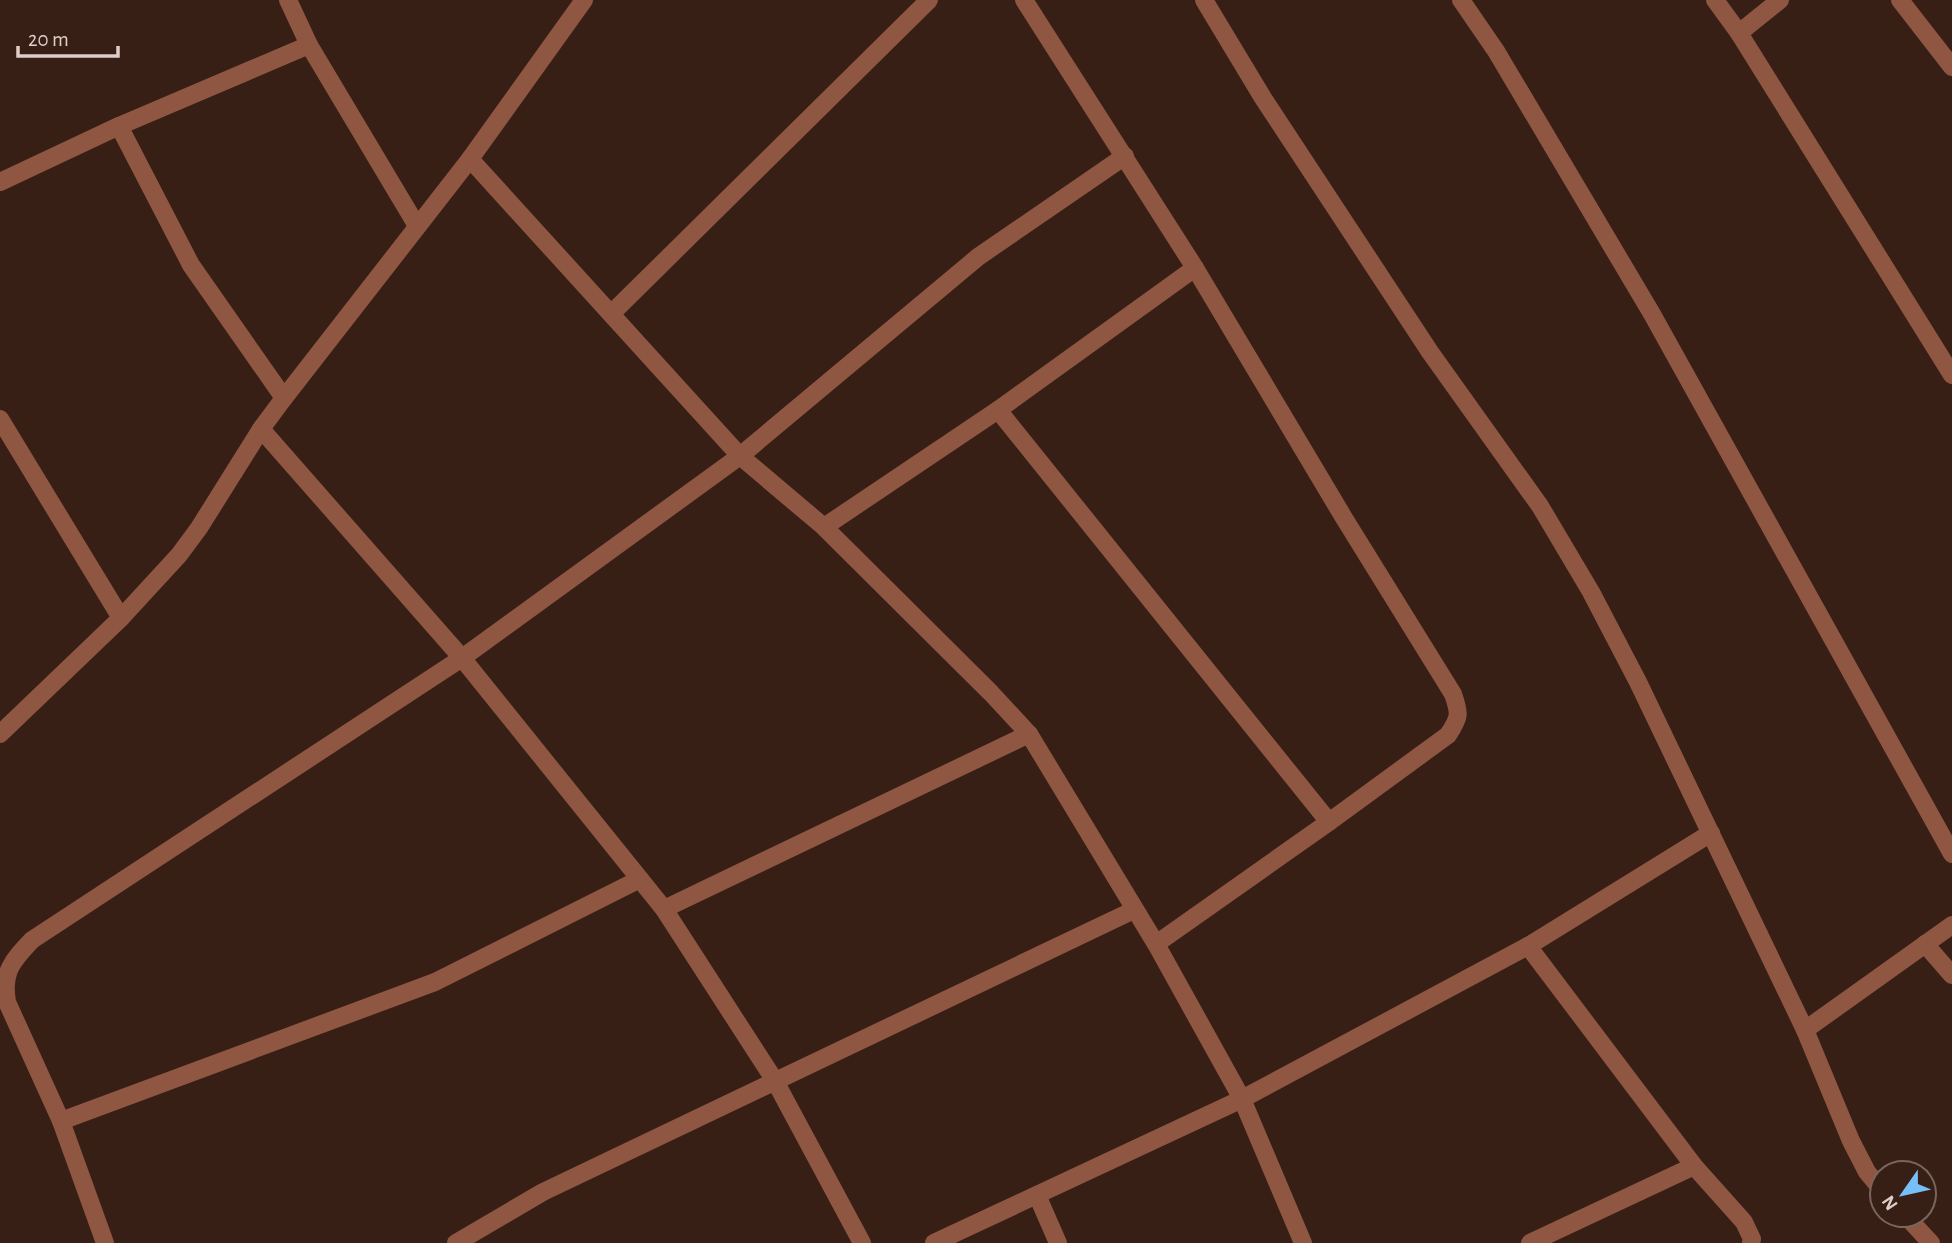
<svg xmlns="http://www.w3.org/2000/svg" width="1952" height="1243" viewBox="0 0 1952 1243" font-family="'Alegreya Sans',sans-serif">
<style>
.lines{fill:none;stroke-linecap:round;stroke-linejoin:round}
.minor{stroke:#8f5642;stroke-width:18}
</style>
<rect width="100%" height="100%" fill="#371f16"/>
<g class="lines">
<g class="minor">
<polyline points="288,0 309,45 417,226"/>
<path d="M 1024,0 L 1195,268 L 1344,518 L 1453,694 C 1460,714 1460,717 1448,735 L 1329,822 L 1156,944"/>
<polyline points="1204,0 1263,98 1430,352 1540,506 1591,592 1638,682 1805,1030 1851,1141 1867,1172 1882,1190"/>
<polyline points="1461,0 1496,51 1652,314 1952,854"/>
<polyline points="1715,0 1739,33 1952,375"/>
<polyline points="1900,0 1952,67"/>
<polyline points="1739,33 1780,0"/>
<polyline points="119,126 191,265 284,398"/>
<polyline points="470,159 740,456 824,527 991,693 1029,734 1156,944 1242,1099 1303,1243"/>
<polyline points="0,182 119,126 309,45"/>
<polyline points="612,313 929,0"/>
<polyline points="998,410 1329,822"/>
<polyline points="0,419 121,618"/>
<polyline points="261,429 462,658 664,909 775,1081 862,1243"/>
<polyline points="824,527 998,410 1195,268"/>
<polyline points="0,734 121,618 179,555 199,528 261,429 284,398 470,159 584,0"/>
<polyline points="664,909 1029,734"/>
<polyline points="1925,944 1952,975"/>
<polyline points="1528,946 1694,1166 1744,1222 1752,1239 1751,1243"/>
<polyline points="1805,1030 1952,925"/>
<polyline points="61,1121 435,982 640,879"/>
<polyline points="1037,1195 1058,1243"/>
<polyline points="1905,1215 1931,1243"/>
<path d="M 105,1243 L 61,1121 L 7,1002 C 2,972 12,961 32,940 L 462,658 L 740,456 L 978,257 L 1125,156"/>
<polyline points="456,1243 543,1192 1134,910"/>
<polyline points="934,1243 1242,1099 1528,946 1711,833"/>
<polyline points="1530,1243 1694,1166"/>
</g>
</g>
<g transform="translate(1903 1194) rotate(236)"><circle r="33" fill="#371f16" stroke="#7a655d" stroke-width="2"/>
<path d="M0-5L12 26L0 18L-12 26Z" fill="#78bff7"/>
<text y="-10" font-size="19" font-weight="bold" text-anchor="middle" fill="#decdc8">N</text>
</g>
<path d="M18 46v10h100v-10" fill="none" stroke="#decdc8" stroke-width="3.5"/>
<text x="28" y="46" font-size="21" fill="#decdc8" stroke="#371f16" stroke-width="5" paint-order="stroke">20 m</text>
</svg>
